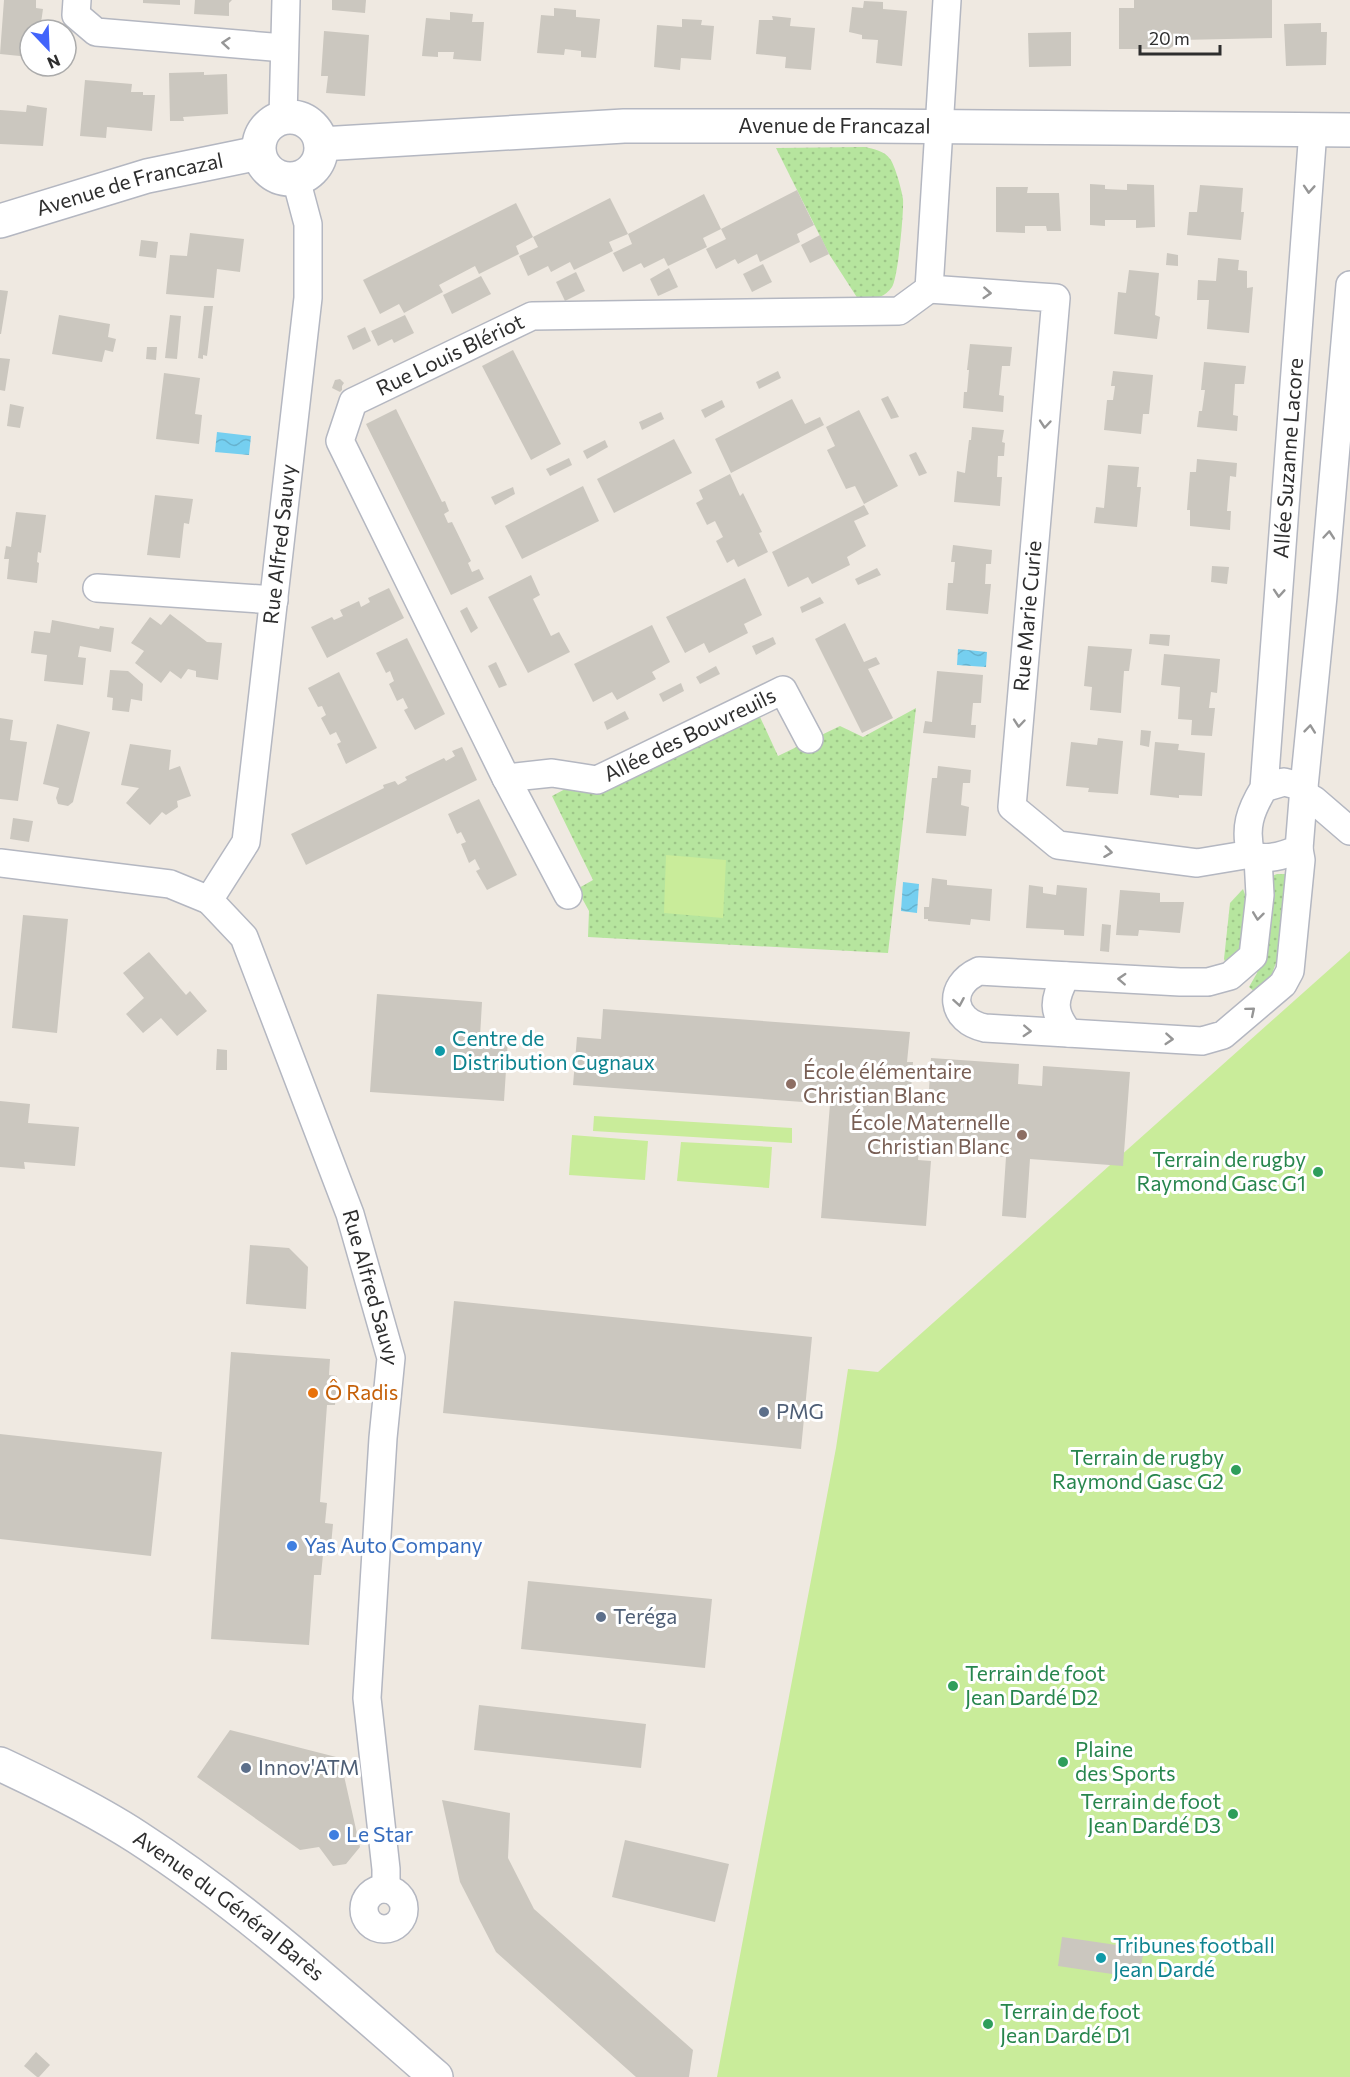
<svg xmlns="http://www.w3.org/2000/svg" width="1350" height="2077" viewBox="0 0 1350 2077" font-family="Commissioner,sans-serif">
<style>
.grass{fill:url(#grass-dots)}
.pitch{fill:#c9ec9a}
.water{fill:url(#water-waves)}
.building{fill:#cbc7bf}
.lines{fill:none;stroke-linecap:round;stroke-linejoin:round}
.street-casing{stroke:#b4b7c1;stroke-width:30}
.secondary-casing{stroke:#b4b7c1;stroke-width:36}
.street{stroke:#fff;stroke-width:27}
.secondary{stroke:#fff;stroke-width:33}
.oneway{stroke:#969696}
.culture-dot{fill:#0f9aa8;stroke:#fff;stroke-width:2}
.education-dot{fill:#8d6e63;stroke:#fff;stroke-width:2}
.leisure-dot{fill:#2e9e5b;stroke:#fff;stroke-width:2}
.food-dot{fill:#e8710a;stroke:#fff;stroke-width:2}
.service-dot{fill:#5c6f8a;stroke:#fff;stroke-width:2}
.shop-dot{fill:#3f7fe0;stroke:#fff;stroke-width:2}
.labels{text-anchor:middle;stroke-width:6;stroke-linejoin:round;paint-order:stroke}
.street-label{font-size:21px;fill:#2e2e2e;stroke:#fff}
.culture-label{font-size:21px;fill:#0d838f;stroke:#fff;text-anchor:start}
.education-label{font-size:21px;fill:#785e54;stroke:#fff;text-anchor:start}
.leisure-label{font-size:21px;fill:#27864d;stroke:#fff;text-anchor:end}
.food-label{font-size:21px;fill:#c56008;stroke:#fff;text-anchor:start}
.service-label{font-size:21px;fill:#4e5e75;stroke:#fff;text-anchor:start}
.shop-label{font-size:21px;fill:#366cbe;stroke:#fff;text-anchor:start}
</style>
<defs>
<pattern id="grass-dots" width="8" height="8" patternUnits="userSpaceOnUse" patternTransform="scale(1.5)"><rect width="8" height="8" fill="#b6e59e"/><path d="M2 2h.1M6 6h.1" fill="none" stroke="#9dc588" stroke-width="1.8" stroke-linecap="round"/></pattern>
<pattern id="water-waves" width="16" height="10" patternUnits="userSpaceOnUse" patternTransform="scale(1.5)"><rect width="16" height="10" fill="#75cff0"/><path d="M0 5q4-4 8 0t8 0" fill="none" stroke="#66b2ce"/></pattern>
</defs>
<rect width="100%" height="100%" fill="#efe9e1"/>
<g class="grass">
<path d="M 865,147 C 873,149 885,151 890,159 C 895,165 902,191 903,199 C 904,211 898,278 892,287 C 884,299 871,300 858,299 L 829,254 L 776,148 Z"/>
<polygon points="916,708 888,953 588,937 589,911 577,889 593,880 552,796 569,787 615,783 634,777 757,715 760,717 778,756 840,726 863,737"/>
<polygon points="1277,874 1285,874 1291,888 1278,957 1271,977 1257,994 1249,987 1257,973 1272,876"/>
<polygon points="1243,889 1247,900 1247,952 1227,967 1224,959 1230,903"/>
</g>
<g class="pitch">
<polygon points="666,855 726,860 723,918 664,913"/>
<polygon points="1350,951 1350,2077 717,2077 836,1448 848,1369 878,1372"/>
<polygon points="594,1116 792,1128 792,1143 593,1131"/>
<polygon points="572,1135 648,1141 645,1180 569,1175"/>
<polygon points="681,1142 772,1147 769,1188 677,1181"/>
</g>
<g class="water">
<polygon points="217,432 251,436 249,455 215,452"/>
<polygon points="958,649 987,652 986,667 957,665"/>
<polygon points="903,882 919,884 917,913 901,911"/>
</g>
<g class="building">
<polygon points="4,0 36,0 36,8 43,9 40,30 30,30 30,57 0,54"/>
<polygon points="143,0 180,0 180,5 143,3"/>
<polygon points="195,0 232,0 229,3 229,16 194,14"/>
<polygon points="332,0 366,0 365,13 332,10"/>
<polygon points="1134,0 1272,0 1272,38 1181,40 1169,49 1119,49 1119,8 1134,8"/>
<polygon points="864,1 883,2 883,9 907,11 902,66 876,63 878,40 862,39 862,35 849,32 852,7 863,8"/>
<polygon points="554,8 576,10 576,17 600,19 596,58 581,57 581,51 565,49 564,55 537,53 541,15 554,16"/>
<polygon points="450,12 473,14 472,22 484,22 481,61 453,59 454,52 438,52 438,57 422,56 426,18 450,20"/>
<polygon points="772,16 791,18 790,26 815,28 811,70 785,68 786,57 756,54 759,20 773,20"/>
<polygon points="682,19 702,20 701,25 714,26 711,60 681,58 680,70 654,67 657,25 682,27"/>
<polygon points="1321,23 1321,32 1327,32 1326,65 1286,66 1284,24"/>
<polygon points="324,31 369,35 365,96 326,93 328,76 321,76"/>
<polygon points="1071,32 1071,66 1029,67 1028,33"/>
<polygon points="204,72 204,75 227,74 228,114 183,117 184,121 170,121 169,73"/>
<polygon points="85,80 132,84 131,92 143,92 143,95 155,95 152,131 107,127 106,138 80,136"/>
<polygon points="27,105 47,108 43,146 0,144 0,110 26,112"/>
<polygon points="1090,184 1105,185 1105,189 1127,190 1127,184 1154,185 1155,227 1136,228 1136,220 1105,220 1105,226 1090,225"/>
<polygon points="1200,185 1243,188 1241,212 1244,212 1241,240 1187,235 1189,212 1197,212"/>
<polygon points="996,187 1028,187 1027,193 1059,193 1061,231 1047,231 1046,226 1025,226 1025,233 996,232"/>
<polygon points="797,190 814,225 797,234 800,242 760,262 757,254 738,264 735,259 716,269 706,249 726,239 721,229"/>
<polygon points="704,194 721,229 703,238 707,247 668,266 664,258 644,268 641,263 623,272 613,253 632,244 628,234 609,242 613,251 574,270 570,262 551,272 548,266 528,276 519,256 538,247 533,237 610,198 628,234"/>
<polygon points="516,203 533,237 516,246 519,254 479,274 475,266 439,285 443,292 404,313 399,304 380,314 363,280"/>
<polygon points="190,233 244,239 240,272 217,269 214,298 166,294 170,255 187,256"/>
<polygon points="820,235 829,254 810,263 801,245"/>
<polygon points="141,240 158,242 156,258 139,256"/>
<polygon points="1167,253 1178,255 1178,266 1166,265"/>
<polygon points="1218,258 1239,260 1238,270 1247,271 1247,288 1253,287 1249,333 1207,329 1209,300 1197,300 1198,280 1216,281"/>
<polygon points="763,264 772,282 752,292 743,274"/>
<polygon points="669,268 678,287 658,296 650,279"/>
<polygon points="1129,270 1159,273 1155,315 1160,317 1157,339 1114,334 1118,292 1126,293"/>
<polygon points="576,272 585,291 565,301 556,282"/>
<polygon points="481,276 491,294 452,314 443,295"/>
<polygon points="0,290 8,291 1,334 0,334"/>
<polygon points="204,306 213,306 207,356 203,355 203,359 198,358"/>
<polygon points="59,315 110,324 108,337 116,339 113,352 105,350 102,362 52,354"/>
<polygon points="170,315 181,316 177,359 165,358"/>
<polygon points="405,315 414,333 394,343 392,339 378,346 371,331"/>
<polygon points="365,327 371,341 353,350 347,336"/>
<polygon points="970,344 1012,347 1010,366 1002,366 999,395 1004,396 1003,412 963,408 964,392 967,392 969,370 967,370"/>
<polygon points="147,347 157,347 156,360 146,359"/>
<polygon points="513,350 561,444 531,460 482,366"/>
<polygon points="0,358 10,359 5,391 0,390"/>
<polygon points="1204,362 1246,366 1244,384 1235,384 1233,415 1238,416 1237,431 1197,427 1199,411 1202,411 1205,390 1201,390"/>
<polygon points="778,371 781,378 759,389 756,382"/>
<polygon points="1113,371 1153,375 1149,414 1143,414 1141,434 1104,430 1107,400 1113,400 1115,386 1111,386"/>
<polygon points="164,373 200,378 195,414 202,415 199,444 156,439"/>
<polygon points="340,379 344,383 342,386 342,390 340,392 332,388 335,380"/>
<polygon points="888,396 899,417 891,419 881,399"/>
<polygon points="792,399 805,424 820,417 824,425 731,473 715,439"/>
<polygon points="722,400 725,407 705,418 701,410"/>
<polygon points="10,404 24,407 20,428 7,426"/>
<polygon points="396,409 442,502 445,501 449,511 444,514 448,523 452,522 471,561 468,563 472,572 479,569 484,579 451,595 366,424"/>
<polygon points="859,410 898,486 864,504 855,486 846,489 827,450 835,446 826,427"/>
<polygon points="661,412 664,419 642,430 639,422"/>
<polygon points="972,427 1004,430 1002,442 1005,443 1004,456 998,456 997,477 1002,477 1000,506 954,502 957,471 965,473 969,440 971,440"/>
<polygon points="674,439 692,473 614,513 597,479"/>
<polygon points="605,440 608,447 587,459 583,451"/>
<polygon points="916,452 927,473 919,476 909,455"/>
<polygon points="569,458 572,465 550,476 546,469"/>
<polygon points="1197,459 1237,463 1236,477 1230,476 1227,511 1231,511 1230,530 1190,526 1190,510 1187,510 1190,472 1196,472"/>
<polygon points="1108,465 1139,467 1137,487 1141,487 1137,527 1094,523 1096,507 1104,508"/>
<polygon points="730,474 740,496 743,493 762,532 759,533 768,552 738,567 734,559 727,563 716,541 723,537 715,521 707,525 696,503 703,499 699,490"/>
<polygon points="583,486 599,521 522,559 505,526"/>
<polygon points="513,487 515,494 495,505 491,497"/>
<polygon points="155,495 193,499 189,524 184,523 180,558 147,555"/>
<polygon points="864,505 869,514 854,521 866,546 847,557 850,565 812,584 808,577 788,587 772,552"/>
<polygon points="16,512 46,515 41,553 38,552 37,562 39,563 37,583 7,579 9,559 4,559 6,546 11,547"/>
<polygon points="953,545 992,550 991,564 986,564 985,584 991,584 988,614 946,610 948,583 953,583 955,562 951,562"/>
<polygon points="1212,566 1229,567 1227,584 1211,582"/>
<polygon points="877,568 881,575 858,585 855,579"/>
<polygon points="531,575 540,595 533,599 551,636 559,632 570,652 528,673 488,597"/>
<polygon points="745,578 762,615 744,624 748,633 709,653 704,643 685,653 666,617"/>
<polygon points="389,588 404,618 327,658 311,627 332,617 334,620 343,616 340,610 359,601 361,607 370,602 368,598"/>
<polygon points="820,597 824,603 802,613 800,607"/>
<polygon points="467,607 478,628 471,633 460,611"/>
<polygon points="170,614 207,642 222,643 218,680 196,677 196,671 188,669 181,679 170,671 161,683 135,663 144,651 131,643 150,617 161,625"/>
<polygon points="52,620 99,629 100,626 114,628 111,652 80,646 78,657 86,658 83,685 44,681 47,655 31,653 34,631 50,633"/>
<polygon points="845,623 864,662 876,657 880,664 868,669 893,718 862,733 815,639"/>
<polygon points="652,625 670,662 652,672 656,679 617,700 612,692 593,702 574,664"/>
<polygon points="1150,634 1170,635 1169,646 1149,644"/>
<polygon points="773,637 776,644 756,655 752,646"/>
<polygon points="407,638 445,714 415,730 404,710 408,708 403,698 397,701 389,684 394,681 390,671 386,673 376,653"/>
<polygon points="1088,646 1132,649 1129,671 1124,671 1121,713 1090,710 1092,687 1084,686"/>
<polygon points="1164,654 1220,659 1217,693 1211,692 1209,708 1215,708 1212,736 1191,735 1192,720 1178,719 1180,687 1161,685"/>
<polygon points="496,662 507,685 499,688 488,666"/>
<polygon points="716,666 720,674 700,684 696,677"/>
<polygon points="110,670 128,671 143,684 142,701 131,699 129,712 112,710 113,698 107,697"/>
<polygon points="937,671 983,675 981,703 973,703 971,725 976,725 975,738 923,733 925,721 932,722"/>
<polygon points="339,672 377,748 346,764 337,744 341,742 336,732 330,735 321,718 326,715 322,706 318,707 308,688"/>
<polygon points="681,683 684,691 663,702 659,694"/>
<polygon points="625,711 629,719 607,730 604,722"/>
<polygon points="0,718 13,720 10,740 27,742 18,801 0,799"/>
<polygon points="57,724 90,732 73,802 68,806 58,804 56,798 59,788 43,784"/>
<polygon points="1141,730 1151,731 1149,747 1140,745"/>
<polygon points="1098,738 1123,741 1118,794 1088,792 1089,788 1066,786 1071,742 1097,745"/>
<polygon points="1155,742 1179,744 1178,750 1205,753 1202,796 1179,795 1179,798 1150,795"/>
<polygon points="130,744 171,750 169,770 180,766 191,796 177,801 178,807 166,815 162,812 150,825 126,803 139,788 121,785"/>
<polygon points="462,747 477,780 306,865 291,834 384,788 383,785 395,781 398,785 407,780 405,777 444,758 446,761 455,756 452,751"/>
<polygon points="938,766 971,770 970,783 963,783 961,805 969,807 966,836 926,833 932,778 937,778"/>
<polygon points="479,799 517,875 487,890 476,871 480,869 475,859 469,863 461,844 466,842 461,832 457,834 448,814"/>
<polygon points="13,818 33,821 29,842 10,839"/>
<polygon points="932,878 947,880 947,885 992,889 990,921 971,919 970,925 928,921 928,919 924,919 924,907 929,907"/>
<polygon points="1029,885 1043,887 1043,893 1056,895 1057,885 1087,888 1084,936 1064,935 1064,930 1026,928"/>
<polygon points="1120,890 1160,893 1160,902 1184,902 1180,933 1139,930 1138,936 1116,935"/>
<polygon points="23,915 68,919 57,1033 12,1028"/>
<polygon points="1102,924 1111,925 1109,952 1100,951"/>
<polygon points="149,952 186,995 190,991 207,1011 177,1036 161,1018 143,1033 126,1014 144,998 123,973"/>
<polygon points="377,994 482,1002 480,1037 508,1039 504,1101 370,1092"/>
<polygon points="603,1009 910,1032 907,1062 913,1062 910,1104 928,1105 931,1058 1019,1064 1018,1084 1042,1086 1043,1066 1130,1072 1123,1166 1030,1159 1026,1218 1002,1216 1006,1157 919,1151 918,1160 931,1161 926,1226 821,1218 830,1104 573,1085 577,1037 601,1039"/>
<polygon points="217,1049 227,1050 227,1070 216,1070"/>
<polygon points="0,1101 30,1104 28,1123 79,1127 75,1166 24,1162 25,1169 0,1167"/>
<polygon points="250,1245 289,1248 308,1267 306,1309 246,1304"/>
<polygon points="454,1301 812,1337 801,1449 443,1413"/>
<polygon points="231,1352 330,1359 329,1375 337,1376 335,1405 327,1405 320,1502 327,1503 325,1523 333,1524 330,1556 323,1555 321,1575 314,1575 309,1645 211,1639"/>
<polygon points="0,1434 162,1452 151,1556 0,1539"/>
<polygon points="528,1581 712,1599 705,1668 521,1649"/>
<polygon points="479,1705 646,1724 641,1768 474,1750"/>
<polygon points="230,1730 340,1758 360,1847 346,1864 333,1866 319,1847 300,1850 197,1777"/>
<polygon points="442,1800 510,1813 508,1858 534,1909 693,2050 689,2077 636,2077 496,1952 460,1882"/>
<polygon points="625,1840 729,1864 715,1922 612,1897"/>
<polygon points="1062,1937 1144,1949 1139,1978 1058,1966"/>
<polygon points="36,2052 50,2065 39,2077 37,2077 24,2066"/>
</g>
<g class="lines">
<defs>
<g id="street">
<polyline points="77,0 76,15 96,32 284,48"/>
<polyline points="283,118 286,0"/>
<polyline points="929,289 1056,298 1012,807 1058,845 1197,863 1251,854"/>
<polyline points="97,588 274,600"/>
<path id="s1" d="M 506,778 L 552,773 L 597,780 L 783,690 L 809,739"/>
<polyline points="1304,787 1323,596 1350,285"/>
<path id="s2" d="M 1264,788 L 1284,782 L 1304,787 L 1299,849 C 1285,855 1265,862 1251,854 C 1244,828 1250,811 1264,788 L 1313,130"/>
<polyline points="1305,795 1314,800 1350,831"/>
<path d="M 1258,858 L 1260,895 L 1253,956 L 1230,976 L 1208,982 L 1180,982 L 979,971 C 946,986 951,1021 985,1028 L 1202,1041 L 1223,1035 L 1283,984 L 1290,971 L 1301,860 L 1299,849"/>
<path id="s3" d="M 0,863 L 170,884 L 209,900 L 246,842 L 308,298 L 308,224 L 296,179"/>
<path id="s4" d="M 568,895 L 506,778 L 340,441 L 353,402 L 532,316 L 899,311 L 929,289 L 947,0"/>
<path id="s5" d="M 209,900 L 244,937 L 350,1214 L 391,1358 L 383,1438 L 367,1698 L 386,1869 L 386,1889"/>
<path d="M 1066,976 C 1053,1000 1052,1012 1069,1033"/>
<circle cx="384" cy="1909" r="20"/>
</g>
<g id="secondary">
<circle cx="290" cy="148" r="31"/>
<path id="s6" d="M 321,144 L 624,126 L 870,126 L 1350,130"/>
<path id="s7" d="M 0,221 L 147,176 L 259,153"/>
<path id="s8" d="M 0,1764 C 47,1786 94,1809 137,1837 C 244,1906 340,1993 436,2077"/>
</g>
</defs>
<use href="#street" class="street-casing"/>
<use href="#secondary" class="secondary-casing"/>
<use href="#street" class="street"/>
<use href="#secondary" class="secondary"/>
</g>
<defs><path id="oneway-chevron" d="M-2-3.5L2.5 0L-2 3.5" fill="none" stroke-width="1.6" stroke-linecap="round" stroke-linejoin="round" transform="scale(1.5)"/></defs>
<g class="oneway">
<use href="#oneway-chevron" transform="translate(226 43) rotate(-175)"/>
<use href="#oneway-chevron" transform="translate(1309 189) rotate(94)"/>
<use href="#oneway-chevron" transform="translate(987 293) rotate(4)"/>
<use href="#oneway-chevron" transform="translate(1045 424) rotate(95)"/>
<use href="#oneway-chevron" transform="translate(1329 535) rotate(-85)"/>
<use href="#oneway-chevron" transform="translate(1279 593) rotate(94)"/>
<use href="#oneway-chevron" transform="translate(1019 723) rotate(95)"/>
<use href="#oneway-chevron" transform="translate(1310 729) rotate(-84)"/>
<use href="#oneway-chevron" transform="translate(1108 852) rotate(7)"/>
<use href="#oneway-chevron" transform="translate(1258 916) rotate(97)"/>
<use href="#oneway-chevron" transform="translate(1122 979) rotate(-177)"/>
<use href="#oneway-chevron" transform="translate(959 1002) rotate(80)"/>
<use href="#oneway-chevron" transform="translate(1251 1011) rotate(-40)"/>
<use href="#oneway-chevron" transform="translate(1027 1031) rotate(3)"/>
<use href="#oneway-chevron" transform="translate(1169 1039) rotate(4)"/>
</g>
<g class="culture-dot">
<circle cx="440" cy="1051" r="6"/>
<circle cx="1101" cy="1958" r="6"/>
</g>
<g class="education-dot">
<circle cx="791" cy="1084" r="6"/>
<circle cx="1022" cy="1135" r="6"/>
</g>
<g class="leisure-dot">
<circle cx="1318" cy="1172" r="6"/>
<circle cx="1236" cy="1470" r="6"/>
<circle cx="953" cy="1686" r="6"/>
<circle cx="1063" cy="1762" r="6"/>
<circle cx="1233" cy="1814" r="6"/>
<circle cx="988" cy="2024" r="6"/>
</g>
<circle class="food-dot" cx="313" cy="1393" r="6"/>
<g class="service-dot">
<circle cx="764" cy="1412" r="6"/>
<circle cx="601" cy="1617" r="6"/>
<circle cx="246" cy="1768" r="6"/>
</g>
<g class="shop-dot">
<circle cx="292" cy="1546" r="6"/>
<circle cx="334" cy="1835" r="6"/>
</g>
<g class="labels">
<g class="street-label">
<text dy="7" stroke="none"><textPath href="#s6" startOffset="514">Avenue de Francazal</textPath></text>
<text dy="7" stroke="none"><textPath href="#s7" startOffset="135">Avenue de Francazal</textPath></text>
<text dy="7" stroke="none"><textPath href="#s4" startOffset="657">Rue Louis Blériot</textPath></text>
<text dy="7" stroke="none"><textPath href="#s2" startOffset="554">Allée Suzanne Lacore</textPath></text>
<text dy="7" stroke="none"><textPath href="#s3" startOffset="582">Rue Alfred Sauvy</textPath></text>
<text transform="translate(1028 616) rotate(-85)" y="7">Rue Marie Curie</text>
<text dy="7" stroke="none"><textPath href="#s1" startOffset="195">Allée des Bouvreuils</textPath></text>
<text dy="7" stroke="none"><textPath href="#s5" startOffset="424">Rue Alfred Sauvy</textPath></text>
<text dy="7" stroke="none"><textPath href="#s8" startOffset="270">Avenue du Général Barès</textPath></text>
</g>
<g class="culture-label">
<text x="452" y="1046">Centre de<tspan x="452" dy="24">Distribution Cugnaux</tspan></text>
<text x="1113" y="1953">Tribunes football<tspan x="1113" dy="24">Jean Dardé</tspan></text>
</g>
<g class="education-label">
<text x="803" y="1079">École élémentaire<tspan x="803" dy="24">Christian Blanc</tspan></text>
<text x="1010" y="1130" text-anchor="end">École Maternelle<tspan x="1010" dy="24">Christian Blanc</tspan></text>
</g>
<g class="leisure-label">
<text x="1306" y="1167">Terrain de rugby<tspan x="1306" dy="24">Raymond Gasc G1</tspan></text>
<text x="1224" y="1465">Terrain de rugby<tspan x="1224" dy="24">Raymond Gasc G2</tspan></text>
<text x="965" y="1681" text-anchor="start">Terrain de foot<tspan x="965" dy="24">Jean Dardé D2</tspan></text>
<text x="1075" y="1757" text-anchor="start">Plaine<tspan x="1075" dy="24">des Sports</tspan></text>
<text x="1221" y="1809">Terrain de foot<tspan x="1221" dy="24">Jean Dardé D3</tspan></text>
<text x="1000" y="2019" text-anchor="start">Terrain de foot<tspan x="1000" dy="24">Jean Dardé D1</tspan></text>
</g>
<g class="food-label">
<text x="325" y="1400">Ô Radis</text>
</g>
<g class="service-label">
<text x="776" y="1419">PMG</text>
<text x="613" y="1624">Teréga</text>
<text x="258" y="1775">Innov'ATM</text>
</g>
<g class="shop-label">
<text x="304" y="1553">Yas Auto Company</text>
<text x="346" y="1842">Le Star</text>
</g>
</g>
<g transform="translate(48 48) rotate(157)"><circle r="28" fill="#ffffff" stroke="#ababab" stroke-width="1.5"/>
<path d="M0-4.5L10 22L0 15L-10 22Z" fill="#4264fb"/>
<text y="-9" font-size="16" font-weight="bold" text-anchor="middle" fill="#2e2e2e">N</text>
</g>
<path d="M1140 45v9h80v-9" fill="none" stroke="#2e2e2e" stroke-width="3"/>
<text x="1149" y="45" font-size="18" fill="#2e2e2e" stroke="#ffffff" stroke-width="4.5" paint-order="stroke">20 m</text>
</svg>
